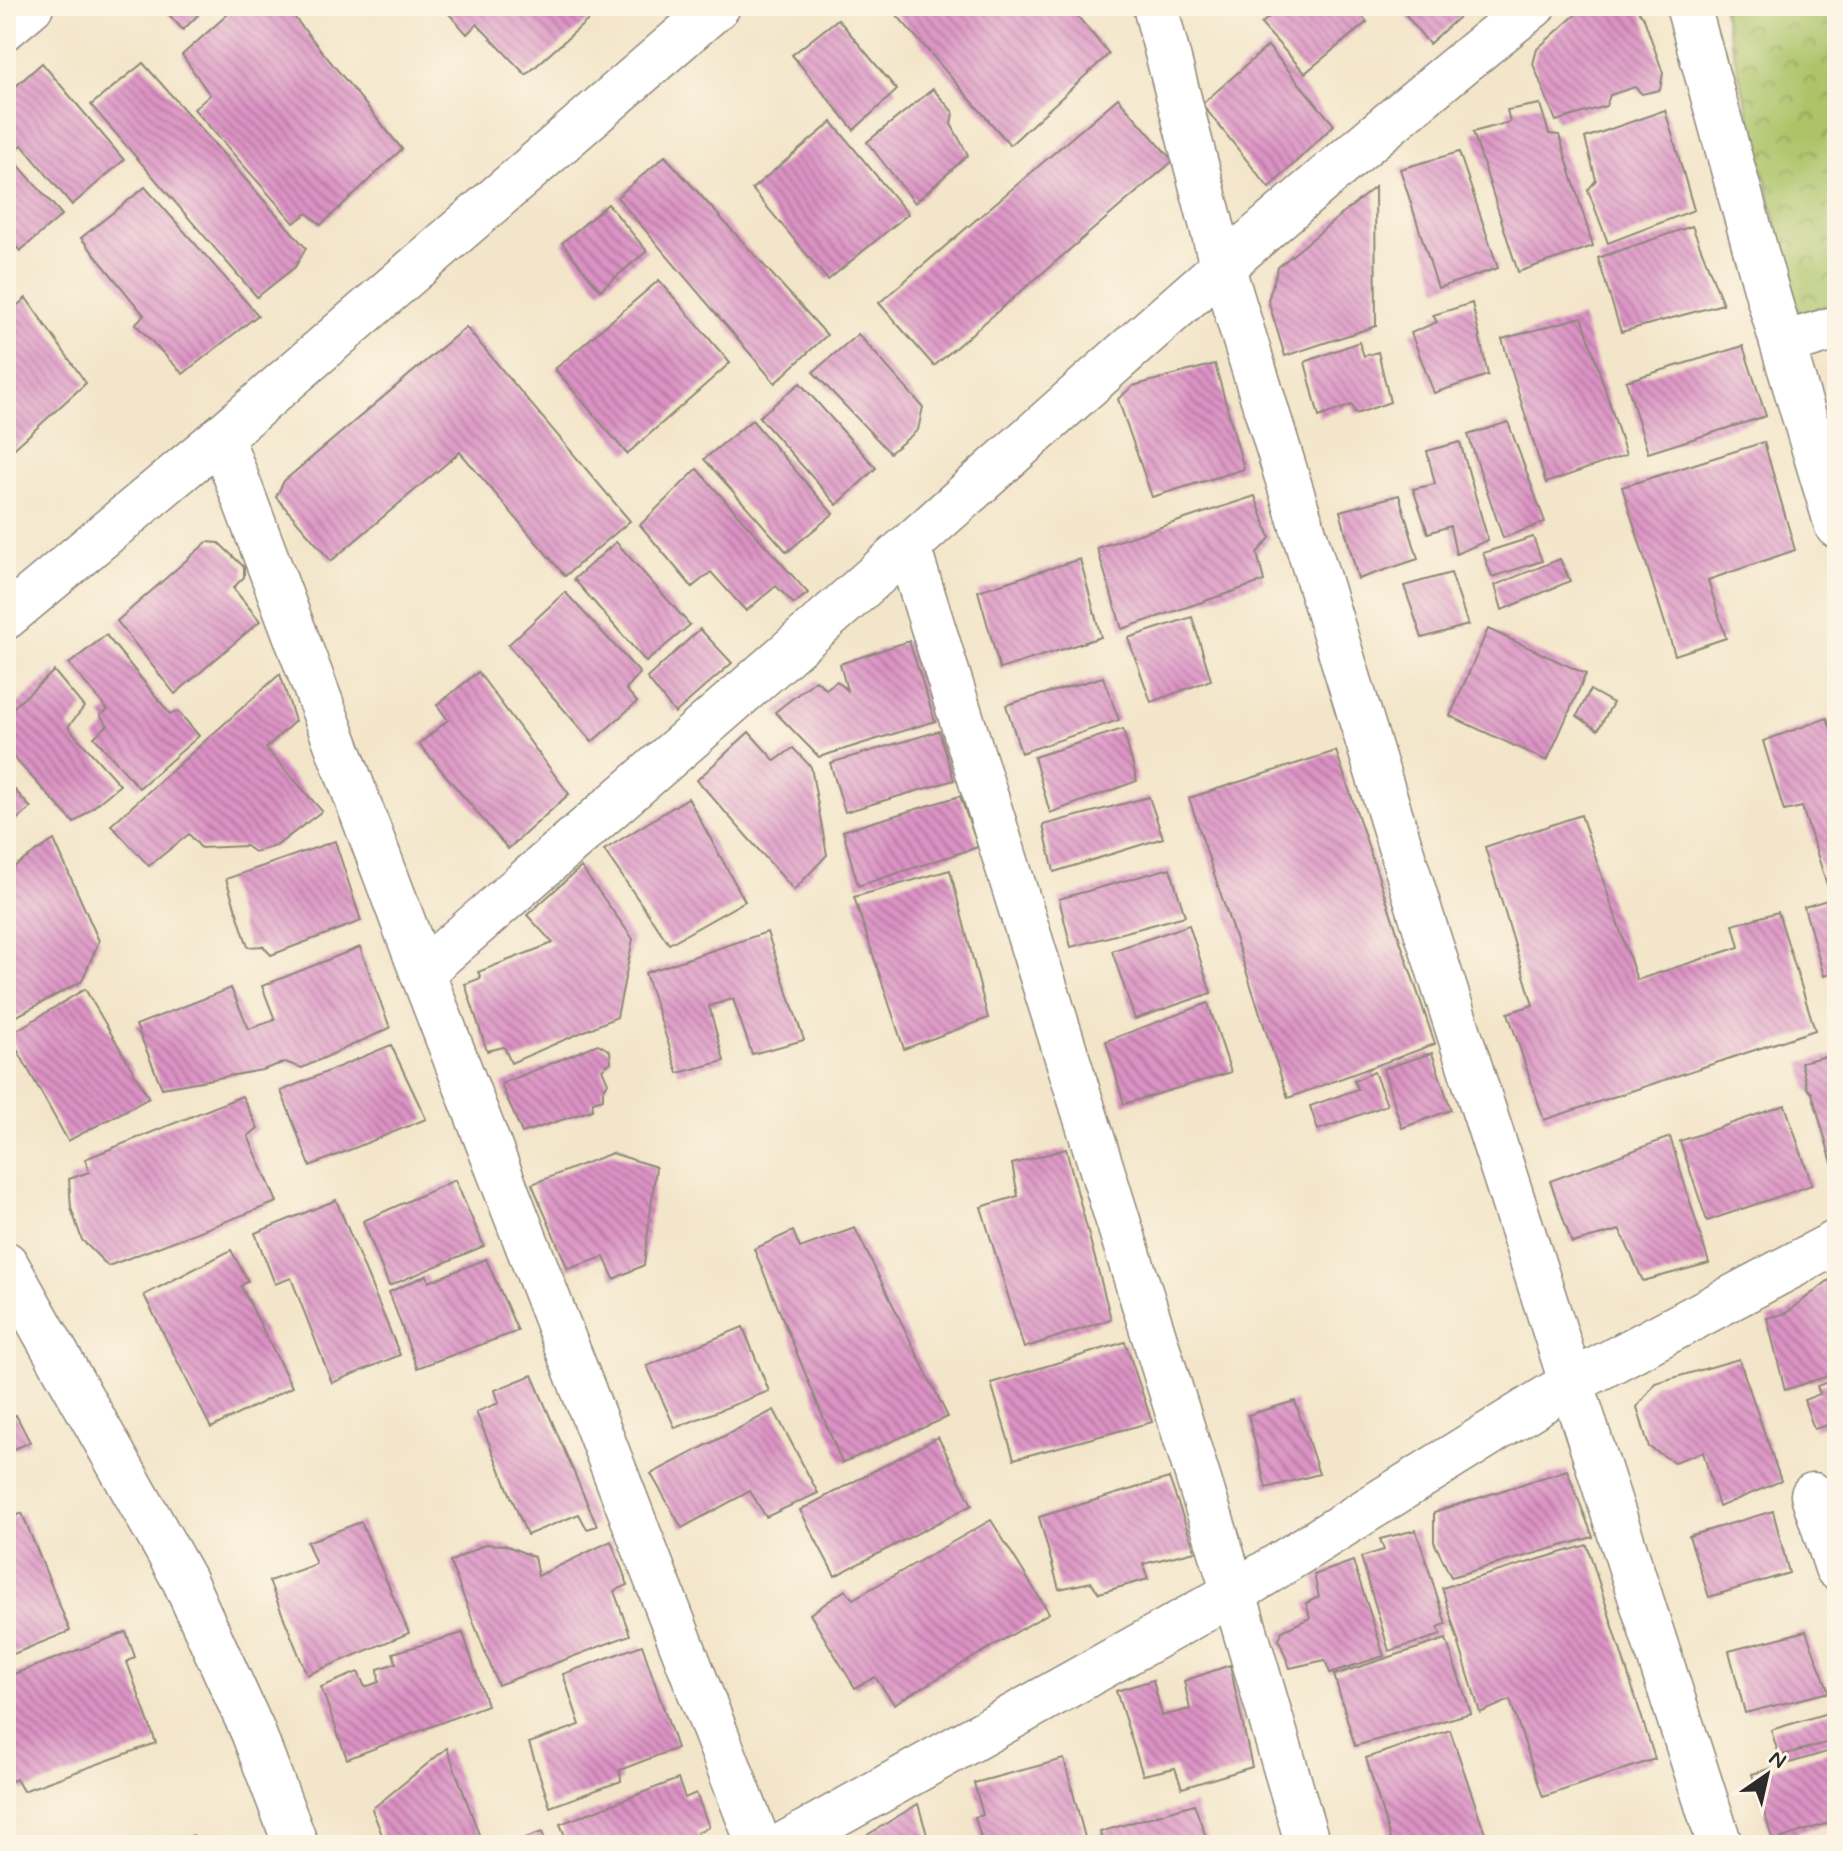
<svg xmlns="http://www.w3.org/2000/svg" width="1843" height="1851" viewBox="0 0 1843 1851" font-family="Mynerve,sans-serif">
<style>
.park{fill:url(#park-crowns);stroke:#6c774a;stroke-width:2}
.building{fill:url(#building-back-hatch)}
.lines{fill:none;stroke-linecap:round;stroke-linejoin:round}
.minor-casing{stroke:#8f887a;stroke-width:47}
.tertiary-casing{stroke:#8f887a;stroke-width:47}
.minor{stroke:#fff;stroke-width:44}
.tertiary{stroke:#fff;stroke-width:44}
</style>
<defs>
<pattern id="park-crowns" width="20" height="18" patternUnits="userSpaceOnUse" patternTransform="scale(2)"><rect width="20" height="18" fill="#acc368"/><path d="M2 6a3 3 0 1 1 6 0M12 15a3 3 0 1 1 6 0" fill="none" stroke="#8c9f56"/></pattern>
<pattern id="building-back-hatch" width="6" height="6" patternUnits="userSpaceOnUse" patternTransform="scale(2)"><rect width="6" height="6" fill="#db92c4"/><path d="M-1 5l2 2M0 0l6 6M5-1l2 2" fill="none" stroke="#b2779f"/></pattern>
</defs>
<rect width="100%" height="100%" fill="#fcf5e5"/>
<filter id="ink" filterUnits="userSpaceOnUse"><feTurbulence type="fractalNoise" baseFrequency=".0125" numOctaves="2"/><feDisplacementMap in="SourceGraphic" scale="16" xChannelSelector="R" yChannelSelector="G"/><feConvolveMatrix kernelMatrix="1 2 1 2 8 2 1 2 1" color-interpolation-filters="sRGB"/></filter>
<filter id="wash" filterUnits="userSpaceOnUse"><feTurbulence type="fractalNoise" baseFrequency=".006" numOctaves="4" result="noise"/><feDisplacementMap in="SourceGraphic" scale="32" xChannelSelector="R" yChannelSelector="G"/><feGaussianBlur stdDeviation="1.8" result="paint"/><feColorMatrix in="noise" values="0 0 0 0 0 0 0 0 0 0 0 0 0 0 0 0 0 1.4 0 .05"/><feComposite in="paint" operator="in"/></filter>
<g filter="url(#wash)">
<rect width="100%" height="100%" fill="#f3e5c9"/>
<polygon class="park" points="1722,6 1837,6 1837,302 1799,315"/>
<g id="blocks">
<g class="building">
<polygon points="161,6 207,6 183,30"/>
<polygon points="237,6 292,6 289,11 402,149 321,225 307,213 294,223 194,109 210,95 182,55"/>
<polygon points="442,6 604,6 526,75 477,24 467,34"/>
<polygon points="889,6 1069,6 1109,54 1010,145"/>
<polygon points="1282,6 1355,6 1367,22 1305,73 1261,24"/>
<polygon points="1399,6 1471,6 1429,44"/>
<polygon points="1590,6 1633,6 1643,16 1663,73 1660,90 1642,94 1635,87 1610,95 1606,106 1556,121 1533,64 1537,49 1583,8"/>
<polygon points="838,19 897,90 854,130 792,55"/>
<polygon points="1268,46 1334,125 1269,188 1202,104"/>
<polygon points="42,63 124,160 72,205 22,145 13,151 6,143 6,95"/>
<polygon points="143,63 306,248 295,267 257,297 91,105"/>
<polygon points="933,89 953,112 951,124 968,155 915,203 867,142"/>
<polygon points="1118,98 1173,161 934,366 879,303"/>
<polygon points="1540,104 1549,134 1559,135 1593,246 1518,272 1473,132 1510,122 1507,110"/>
<polygon points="1665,110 1694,210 1608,243 1588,190 1596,180 1585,138"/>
<polygon points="832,122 908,214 828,280 752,189"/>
<polygon points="6,151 62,215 20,251 6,235"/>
<polygon points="1459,152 1498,268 1438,288 1400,169"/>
<polygon points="665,156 827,335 775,383 617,197"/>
<polygon points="145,187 258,315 183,374 135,324 144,315 81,238"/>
<polygon points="1375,187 1376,326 1285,356 1268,300 1278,267"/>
<polygon points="608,204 647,251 600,290 562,243"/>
<polygon points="1692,226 1723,304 1621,332 1598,258"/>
<polygon points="659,280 730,363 627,454 555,369"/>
<polygon points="26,298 86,383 6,456 6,315"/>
<polygon points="1472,303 1488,375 1434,393 1411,333 1437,322 1433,315"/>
<polygon points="1582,317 1626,455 1546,483 1502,339"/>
<polygon points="466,327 630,521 565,576 460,452 331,561 276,497 284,481"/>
<polygon points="858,334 923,407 918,430 890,453 813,372"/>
<polygon points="1359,342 1364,356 1378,352 1390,402 1356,414 1352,405 1319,417 1305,362"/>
<polygon points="1743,346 1766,416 1648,453 1626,381"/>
<polygon points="1215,364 1244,469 1152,497 1118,399 1133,386"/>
<polygon points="800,383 876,468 837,505 759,417"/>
<polygon points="752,420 833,514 787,552 704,459"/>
<polygon points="1508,422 1545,522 1503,538 1468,435"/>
<polygon points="1460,442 1488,540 1456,554 1450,526 1428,533 1413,489 1435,484 1427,451"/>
<polygon points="1764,442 1795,550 1708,580 1726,638 1675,655 1622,487"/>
<polygon points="697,469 808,593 794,604 776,586 746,611 711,572 692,587 640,525"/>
<polygon points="1399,495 1418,559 1358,579 1340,511"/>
<polygon points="1255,496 1270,538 1257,553 1264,581 1122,629 1097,548"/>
<polygon points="1533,537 1542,561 1492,577 1483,553"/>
<polygon points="207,542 219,543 244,567 244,577 233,588 260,621 175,694 117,621"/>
<polygon points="616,542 690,625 646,662 574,579"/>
<polygon points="1080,559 1101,637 1000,669 978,591"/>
<polygon points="1560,559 1570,581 1502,610 1495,585"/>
<polygon points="1451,573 1468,625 1422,638 1404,586"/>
<polygon points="565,592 640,673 626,689 637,702 592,742 508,645"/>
<polygon points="1192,617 1211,680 1151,702 1128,638"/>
<polygon points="700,629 732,663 675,713 647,678"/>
<polygon points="1488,629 1586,674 1547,761 1450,716"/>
<polygon points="106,635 170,714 178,711 199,736 139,788 94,737 108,725 100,715 108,710 69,664"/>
<polygon points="909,641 935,721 819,757 775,712 816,680 826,689 837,681 847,690 840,664"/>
<polygon points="54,671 84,707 68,727 120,785 74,823 6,749 6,714"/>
<polygon points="478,672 569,794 508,849 419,744 448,720 437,705"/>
<polygon points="280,674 295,721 266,748 322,811 276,846 254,852 246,846 201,848 189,834 149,866 111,825"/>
<polygon points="1103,677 1119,720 1021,753 1006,705"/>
<polygon points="1590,690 1613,703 1598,730 1577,716"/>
<polygon points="1827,718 1837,746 1837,888 1829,891 1802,807 1784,811 1763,741"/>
<polygon points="1123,729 1137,781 1050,813 1034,757"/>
<polygon points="939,731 954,780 845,812 830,763"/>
<polygon points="749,732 775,761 793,748 811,767 827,855 794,890 697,780"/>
<polygon points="1336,751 1435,1044 1288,1098 1189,798"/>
<polygon points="6,780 31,808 6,828"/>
<polygon points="960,796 978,847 858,886 843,831"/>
<polygon points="1149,797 1163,838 1054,872 1043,825"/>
<polygon points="688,798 745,901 669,944 604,850"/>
<polygon points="1581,815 1637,980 1739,947 1733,925 1778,912 1815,1030 1544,1120 1508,1013 1533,1005 1485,847"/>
<polygon points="54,840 99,941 82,981 6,1022 6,872"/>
<polygon points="335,841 361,921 271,955 263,946 248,947 226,879"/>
<polygon points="581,867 633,939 617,1017 511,1063 504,1047 487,1051 465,984 481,978 478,972 553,943 527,915"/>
<polygon points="1170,868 1185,916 1071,947 1059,899"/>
<polygon points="950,870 988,1018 904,1049 854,897"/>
<polygon points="1837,897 1837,972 1824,976 1804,907"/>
<polygon points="1189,925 1211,993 1135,1019 1112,951"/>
<polygon points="767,932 804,1040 752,1054 733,999 709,1006 724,1061 678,1073 645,973"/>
<polygon points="360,947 390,1028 302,1068 285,1062 262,1070 162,1088 136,1025 231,988 249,1029 275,1020 262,986"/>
<polygon points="85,989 149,1098 68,1141 9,1035"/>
<polygon points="1208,1003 1231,1072 1124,1104 1106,1041"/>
<polygon points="598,1044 610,1051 611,1062 602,1069 608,1083 603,1089 603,1099 593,1102 592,1110 522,1133 501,1084"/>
<polygon points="391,1045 426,1119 310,1166 281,1091"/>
<polygon points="1432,1053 1451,1110 1402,1128 1383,1069"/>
<polygon points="1837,1054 1837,1162 1832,1163 1812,1093 1807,1088 1801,1062"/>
<polygon points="1374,1072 1387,1105 1318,1130 1310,1106 1358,1089 1354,1081"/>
<polygon points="242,1096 258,1128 248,1136 277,1202 108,1266 82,1240 71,1208 69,1179 89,1172 85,1159"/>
<polygon points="1785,1105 1812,1185 1707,1221 1680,1141"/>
<polygon points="1670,1137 1709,1263 1643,1281 1620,1230 1572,1243 1550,1181"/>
<polygon points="1066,1149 1111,1319 1024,1348 981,1207 1018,1196 1012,1164"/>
<polygon points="612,1153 656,1167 644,1265 614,1279 604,1257 568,1269 532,1184"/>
<polygon points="455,1180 484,1246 389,1286 363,1221"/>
<polygon points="336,1200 400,1355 332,1383 291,1278 275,1284 255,1233"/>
<polygon points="855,1228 948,1417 842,1463 754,1249 793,1231 800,1248"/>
<polygon points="231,1250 248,1281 241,1286 292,1387 211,1428 144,1295"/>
<polygon points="486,1259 518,1331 417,1368 389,1292 427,1275 429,1282"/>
<polygon points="1837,1274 1837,1373 1785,1390 1767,1318 1786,1313"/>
<polygon points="743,1327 769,1391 675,1428 647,1366"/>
<polygon points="1125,1342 1152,1422 1014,1459 991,1383"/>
<polygon points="1739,1359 1781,1481 1719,1507 1703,1452 1674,1462 1649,1447 1637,1407 1655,1383"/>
<polygon points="532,1375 597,1526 587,1529 579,1514 527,1535 476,1412 499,1403 495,1390"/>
<polygon points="1837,1379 1837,1447 1828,1425 1814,1429 1804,1400 1820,1394 1817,1386"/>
<polygon points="1295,1401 1319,1474 1266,1488 1248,1415"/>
<polygon points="774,1410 818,1493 766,1517 750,1491 682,1528 651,1474"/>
<polygon points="6,1414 9,1419 16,1415 30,1442 6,1453"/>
<polygon points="938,1437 972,1505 835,1576 800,1510"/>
<polygon points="1567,1470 1593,1537 1451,1577 1434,1542 1434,1512"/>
<polygon points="1169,1478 1195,1551 1143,1564 1148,1579 1099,1593 1091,1582 1059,1589 1039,1517"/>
<polygon points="1773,1511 1789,1573 1709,1597 1689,1536"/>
<polygon points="22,1513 70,1631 6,1657 6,1520"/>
<polygon points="991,1520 1049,1613 894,1704 875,1677 855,1688 810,1614 845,1590 853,1599"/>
<polygon points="361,1522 409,1633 307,1675 269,1581 316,1564 307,1542"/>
<polygon points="1416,1530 1446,1624 1438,1627 1441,1635 1389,1651 1361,1557 1384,1550 1380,1539"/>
<polygon points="611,1541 628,1585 614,1591 630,1635 498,1685 450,1562 485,1544 505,1545 534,1557 538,1576"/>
<polygon points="1587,1545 1655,1759 1543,1797 1510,1700 1480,1713 1442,1588"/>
<polygon points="1353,1561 1384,1656 1330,1673 1325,1660 1290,1668 1279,1640 1282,1631 1310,1618 1306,1603 1319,1597 1314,1575"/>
<polygon points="1806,1631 1829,1692 1745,1713 1729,1651"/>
<polygon points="126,1632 135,1657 127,1662 156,1743 23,1791 16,1779 9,1782 6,1774 6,1677"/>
<polygon points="463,1633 487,1705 347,1759 321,1687 358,1672 365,1687 379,1682 378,1669 396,1663 393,1653"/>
<polygon points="1446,1639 1471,1713 1355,1746 1334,1675"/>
<polygon points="642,1645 677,1748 620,1770 621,1781 550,1807 529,1743 580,1725 563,1674"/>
<polygon points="1230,1665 1252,1767 1182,1788 1175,1768 1143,1775 1116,1691 1153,1680 1162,1716 1190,1709 1184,1681"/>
<polygon points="1837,1710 1837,1740 1779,1756 1771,1730"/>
<polygon points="1450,1730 1489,1845 1392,1845 1366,1758"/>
<polygon points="447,1748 480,1837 461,1845 386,1845 372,1809"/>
<polygon points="1837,1749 1837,1820 1773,1841 1752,1774"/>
<polygon points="1064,1759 1087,1845 983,1845 975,1817 983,1815 974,1783"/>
<polygon points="678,1779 685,1798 696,1793 709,1827 697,1832 704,1845 569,1845 560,1824"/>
<polygon points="918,1804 930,1845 851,1845"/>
<polygon points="1194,1804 1209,1845 1103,1845 1100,1832"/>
<polygon points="542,1832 547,1845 506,1845"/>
<polygon points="193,1835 196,1845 168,1845"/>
</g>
</g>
</g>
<g filter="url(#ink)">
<use href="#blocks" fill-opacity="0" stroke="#8f887a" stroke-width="2"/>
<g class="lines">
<defs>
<g id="minor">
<polyline points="1155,6 1222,265 1422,918 1720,1845"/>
<polyline points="1688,6 1769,299 1837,526"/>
<polyline points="6,27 31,6"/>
<polyline points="1783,344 1837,328"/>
<polyline points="221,437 422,972 759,1845"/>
<polyline points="908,547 1234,1593 1308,1845"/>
<path d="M 422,972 C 585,829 750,688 912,543 C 1116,361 1318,177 1533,6"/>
<polyline points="1813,1495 1837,1568"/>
<polyline points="783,1845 1234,1593 1571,1383 1837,1242"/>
</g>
<g id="tertiary">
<polyline points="6,617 221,437 718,6"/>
<polyline points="6,1264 184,1580 253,1732 296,1845"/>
</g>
</defs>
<use href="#minor" class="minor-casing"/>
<use href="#tertiary" class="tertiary-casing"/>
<use href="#minor" class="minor"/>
<use href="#tertiary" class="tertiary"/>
</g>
</g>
<rect width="1843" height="1851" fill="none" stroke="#fcf5e5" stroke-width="32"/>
<g transform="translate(1767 1775) rotate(34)" stroke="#fcf5e5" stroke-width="6" paint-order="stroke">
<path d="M0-6L14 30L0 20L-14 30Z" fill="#2b2b2b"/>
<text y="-12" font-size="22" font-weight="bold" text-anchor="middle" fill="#2b2b2b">N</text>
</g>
</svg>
